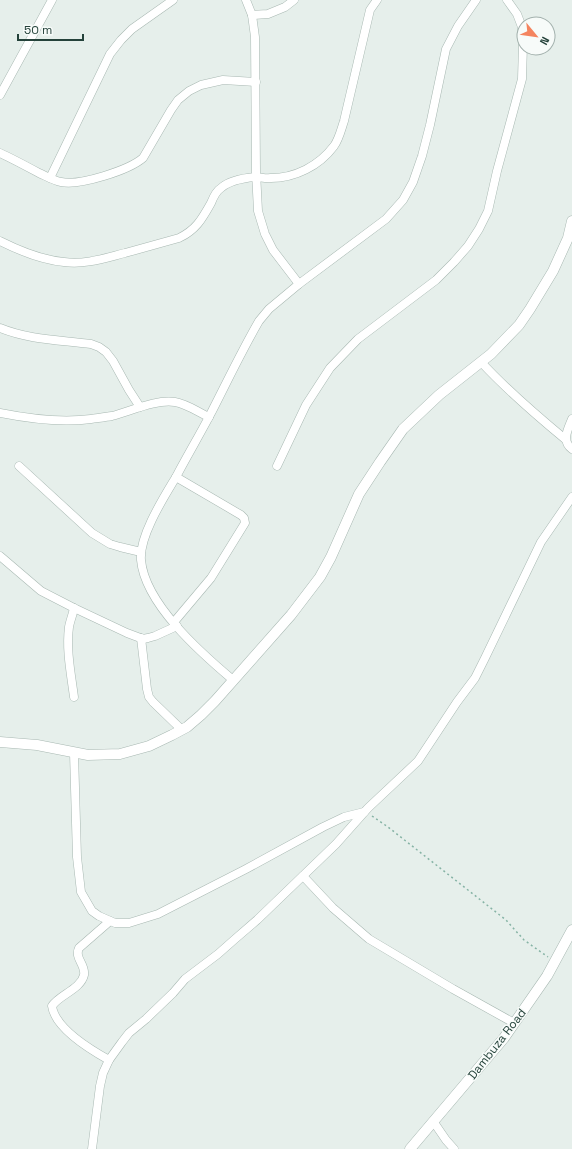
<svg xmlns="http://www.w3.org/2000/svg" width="572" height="1149" viewBox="0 0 572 1149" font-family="'Space Grotesk',sans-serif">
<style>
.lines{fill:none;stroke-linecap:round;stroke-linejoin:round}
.minor-casing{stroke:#a8b8b2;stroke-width:9}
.tertiary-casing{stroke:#a8b8b2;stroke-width:11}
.path{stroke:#86b3a5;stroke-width:1.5;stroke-dasharray:2 3;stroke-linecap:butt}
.minor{stroke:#fff;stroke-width:8}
.tertiary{stroke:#fff;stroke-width:10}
.labels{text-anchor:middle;stroke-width:3;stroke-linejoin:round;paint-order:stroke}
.street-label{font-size:12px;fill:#24423a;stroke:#f7fbf9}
</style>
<rect width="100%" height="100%" fill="#e6efeb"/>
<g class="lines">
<defs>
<g id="minor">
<polyline points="246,0 252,15 255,37 256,172 258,211 265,234 273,250 299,284"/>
<polyline points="252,15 268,14 285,7 294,0"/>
<polyline points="0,95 52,0"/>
<path d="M 0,153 C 13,159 26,166 39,173 C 46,176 54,181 61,182 C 80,186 129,170 143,158 L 171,110 L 178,100 L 189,91 L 201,85 L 223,80 L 256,82"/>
<polyline points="50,178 110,54 121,40 132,29 173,0"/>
<path d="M 0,241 C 20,251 42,260 64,262 C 85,265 105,258 125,253 C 143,248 161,243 179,238 C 196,230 202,219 211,203 C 213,198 216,191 221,188 C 230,180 244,178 255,177 C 260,177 266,179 271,178 C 295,178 319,166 334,146 C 339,139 341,130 344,121 L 370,10 L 377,0"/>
<path d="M 0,328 C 29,340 61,340 91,344 L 99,347 L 106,352 L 113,361 L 129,390 L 140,407"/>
<path d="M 481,362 C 507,390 536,415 565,439"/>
<path d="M 0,413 C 30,419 61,423 91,419 C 98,418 106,417 112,416 C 131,411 156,399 175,402 C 187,404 198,412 209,417"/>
<path d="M 572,419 C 568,429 561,441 572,449"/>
<polyline points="19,466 92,533 110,544 120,547 141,552"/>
<polyline points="277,466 306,405 330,368 358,339 436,280 454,262 468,246 479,229 488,211 497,171 522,79 523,45 522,27 517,14 507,0"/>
<polyline points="0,556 41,591 74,608 127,633 143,639 148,638 155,636 177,626"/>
<polyline points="174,622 211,578 245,523 244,518 241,515 176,477"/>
<polyline points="141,638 147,689 149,697 153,702 182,730"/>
<path d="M 233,680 C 201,653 145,604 141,560 C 139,536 164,497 176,477 C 187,456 199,436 210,415 C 226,384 241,352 259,321 L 269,309 L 299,284 L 386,219 L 403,200 L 413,182 L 422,156 L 430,125 L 446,49 L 458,26 L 476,0"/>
<path d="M 74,697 C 71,674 66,650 69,627 C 70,621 73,614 74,608"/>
<polyline points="74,753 77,857 81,892 92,911 99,916 115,923 129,923 158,914 246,869 323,827 344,817 364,812"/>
<polyline points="303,876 333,908 369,939 453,989 514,1023"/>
<path d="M 109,1060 C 91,1050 55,1028 52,1006 C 59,995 81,989 84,975 C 86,965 74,958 79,948 L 110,921"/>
<polyline points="433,1121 446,1140 454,1149"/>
<polyline points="92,1149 100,1086 103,1073 109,1060 122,1042 129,1033 146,1019 173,993 185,979 218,954 235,939 257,920 336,844 368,808 418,761 457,702 475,678 485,658 541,542 572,497"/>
</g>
<g id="tertiary">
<polyline points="0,742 37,745 88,755 120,754 149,746 172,735 187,727 201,715 215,701 291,615 320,577 331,557 359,494 380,462 403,429 439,395 491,354 519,325 530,309 553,271 568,238 572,221"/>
<polyline points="410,1149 504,1038 547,976 572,930"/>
</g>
</defs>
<use href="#minor" class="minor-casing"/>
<use href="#tertiary" class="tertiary-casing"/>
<polyline class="path" points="372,816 388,827 506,920 524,940 548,957"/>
<use href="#minor" class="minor"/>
<use href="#tertiary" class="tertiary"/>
</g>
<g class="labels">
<g class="street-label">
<text transform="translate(497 1044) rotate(-52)" y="4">Dambuza Road</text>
</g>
</g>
<g transform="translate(536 36) rotate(119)"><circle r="19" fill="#f7fbf9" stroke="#a3b1ad"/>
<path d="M0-3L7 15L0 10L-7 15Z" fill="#f4845f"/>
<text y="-6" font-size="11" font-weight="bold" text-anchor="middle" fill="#24423a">N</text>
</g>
<path d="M18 34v6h65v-6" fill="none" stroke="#24423a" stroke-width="2"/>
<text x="24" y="34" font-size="12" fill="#24423a" stroke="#f7fbf9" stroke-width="3" paint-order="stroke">50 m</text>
</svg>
